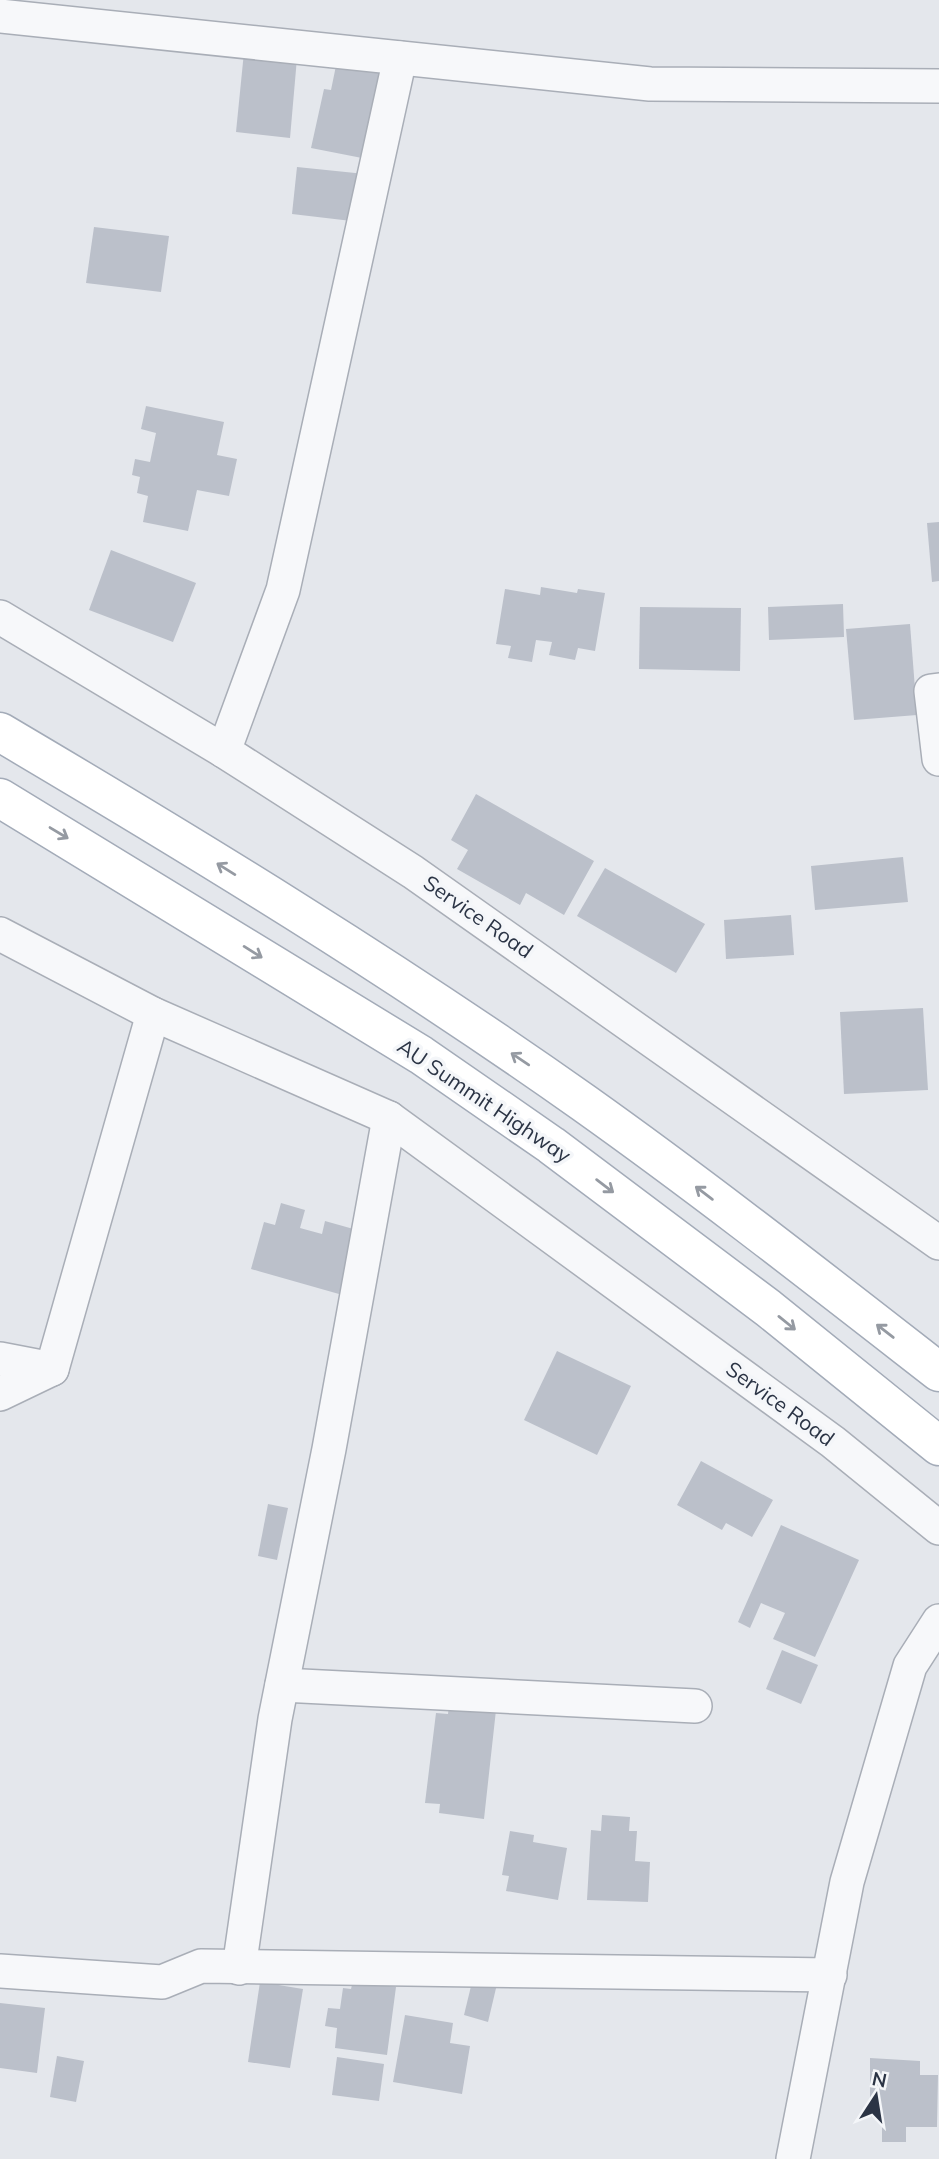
<svg xmlns="http://www.w3.org/2000/svg" width="939" height="2159" viewBox="0 0 939 2159" font-family="Mulish,sans-serif">
<style>
.building{fill:#bbc0ca}
.lines{fill:none;stroke-linecap:round;stroke-linejoin:round}
.minor-casing{stroke:#a9aeb7;stroke-width:36}
.primary-casing{stroke:#a3abb8;stroke-width:41}
.minor{stroke:#f7f8fa;stroke-width:33}
.primary{stroke:#fff;stroke-width:38}
.oneway{stroke:#959aa2}
.labels{text-anchor:middle;stroke-width:7;stroke-linejoin:round;paint-order:stroke}
.street-label{font-size:21px;fill:#2b3445;stroke:#f4f6f9}
</style>
<rect width="100%" height="100%" fill="#e4e7ec"/>
<g class="building">
<polygon points="244,52 297,58 290,138 236,132"/>
<polygon points="338,56 385,66 362,158 311,148 324,89 331,90"/>
<polygon points="297,167 365,174 360,222 292,214"/>
<polygon points="94,227 169,236 161,292 86,283"/>
<polygon points="146,406 224,422 217,455 237,459 229,496 197,490 188,531 143,522 148,496 137,493 140,477 132,475 135,459 150,462 156,433 141,429"/>
<polygon points="939,522 939,581 932,582 927,523"/>
<polygon points="111,550 196,583 173,642 89,610"/>
<polygon points="541,587 577,593 578,589 605,593 595,651 578,648 575,660 549,655 552,642 536,640 532,662 508,658 511,646 496,644 505,589 540,595"/>
<polygon points="843,604 844,637 769,640 768,607"/>
<polygon points="640,607 741,608 740,671 639,669"/>
<polygon points="910,624 917,715 854,720 846,629"/>
<polygon points="476,794 594,861 564,915 526,893 520,905 457,869 468,850 451,840"/>
<polygon points="903,857 908,902 815,910 811,866"/>
<polygon points="605,868 705,924 676,973 577,916"/>
<polygon points="791,915 794,955 726,959 724,920"/>
<polygon points="923,1008 928,1090 844,1094 840,1012"/>
<polygon points="281,1203 305,1210 300,1228 322,1234 325,1221 357,1230 339,1294 251,1269 264,1222 275,1225"/>
<polygon points="557,1351 631,1386 597,1455 524,1420"/>
<polygon points="701,1461 773,1500 752,1537 726,1523 722,1530 677,1505"/>
<polygon points="268,1504 288,1508 277,1560 258,1556"/>
<polygon points="781,1525 859,1560 815,1657 773,1639 785,1613 761,1603 750,1628 738,1622"/>
<polygon points="782,1650 818,1665 801,1704 766,1689"/>
<polygon points="449,1705 496,1710 484,1819 439,1813 440,1804 425,1803 436,1713 448,1714"/>
<polygon points="602,1815 630,1817 629,1831 637,1831 635,1861 650,1862 648,1902 587,1900 591,1830 601,1831"/>
<polygon points="510,1831 534,1835 533,1842 567,1848 558,1900 506,1891 509,1876 502,1875"/>
<polygon points="473,1978 497,1984 488,2022 464,2015"/>
<polygon points="353,1981 396,1987 387,2055 335,2048 337,2028 325,2026 328,2008 340,2009 343,1988 351,1989"/>
<polygon points="260,1982 303,1989 290,2068 248,2062"/>
<polygon points="0,2003 45,2008 37,2073 0,2068"/>
<polygon points="405,2015 453,2023 450,2043 470,2046 462,2094 393,2082"/>
<polygon points="57,2056 84,2061 76,2102 50,2097"/>
<polygon points="337,2057 384,2064 379,2101 332,2095"/>
<polygon points="870,2058 920,2061 920,2075 938,2075 937,2127 906,2127 906,2142 882,2142 882,2117 870,2117"/>
</g>
<g class="lines">
<defs>
<g id="minor">
<polyline points="0,16 650,84 939,86"/>
<polyline points="0,617 224,751 413,872 939,1243"/>
<polyline points="939,690 931,691 939,759"/>
<polyline points="224,751 283,590 400,58"/>
<polyline points="0,934 153,1014 389,1118 833,1442 939,1528"/>
<polyline points="0,1359 52,1369"/>
<polyline points="0,1394 52,1369 153,1014"/>
<polyline points="282,1685 695,1706"/>
<polyline points="239,1968 275,1719 329,1449 389,1118"/>
<polyline points="0,1971 162,1982 201,1966 830,1975"/>
<polyline points="793,2159 847,1882 910,1666 939,1621"/>
</g>
<g id="primary">
<path d="M 0,732 C 198,849 396,970 584,1103 C 705,1189 822,1281 939,1372"/>
<polyline points="0,798 421,1055 551,1145 768,1308 939,1446"/>
</g>
</defs>
<use href="#minor" class="minor-casing"/>
<use href="#primary" class="primary-casing"/>
<use href="#minor" class="minor"/>
<use href="#primary" class="primary"/>
</g>
<defs><path id="oneway-shaft" d="M-6 0H5M1.5-3L5.5 0L1.5 3" fill="none" stroke-width="1.6" stroke-linecap="round" stroke-linejoin="round" transform="scale(1.75)"/></defs>
<g class="oneway">
<use href="#oneway-shaft" transform="translate(59 833) rotate(31)"/>
<use href="#oneway-shaft" transform="translate(226 869) rotate(-148)"/>
<use href="#oneway-shaft" transform="translate(253 952) rotate(32)"/>
<use href="#oneway-shaft" transform="translate(520 1059) rotate(-146)"/>
<use href="#oneway-shaft" transform="translate(605 1186) rotate(37)"/>
<use href="#oneway-shaft" transform="translate(704 1193) rotate(-143)"/>
<use href="#oneway-shaft" transform="translate(787 1323) rotate(39)"/>
<use href="#oneway-shaft" transform="translate(885 1331) rotate(-142)"/>
</g>
<g class="labels">
<g class="street-label">
<text transform="translate(478 917) rotate(35)" y="7">Service Road</text>
<text transform="translate(484 1101) rotate(34)" y="7">AU Summit Highway</text>
<text transform="translate(780 1404) rotate(36)" y="7">Service Road</text>
</g>
</g>
<g transform="translate(876 2096) rotate(12)" stroke="#f4f6f9" stroke-width="5" paint-order="stroke">
<path d="M0-5L12 26L0 18L-12 26Z" fill="#2b3445"/>
<text y="-10" font-size="19" font-weight="bold" text-anchor="middle" fill="#2b3445">N</text>
</g>
</svg>
